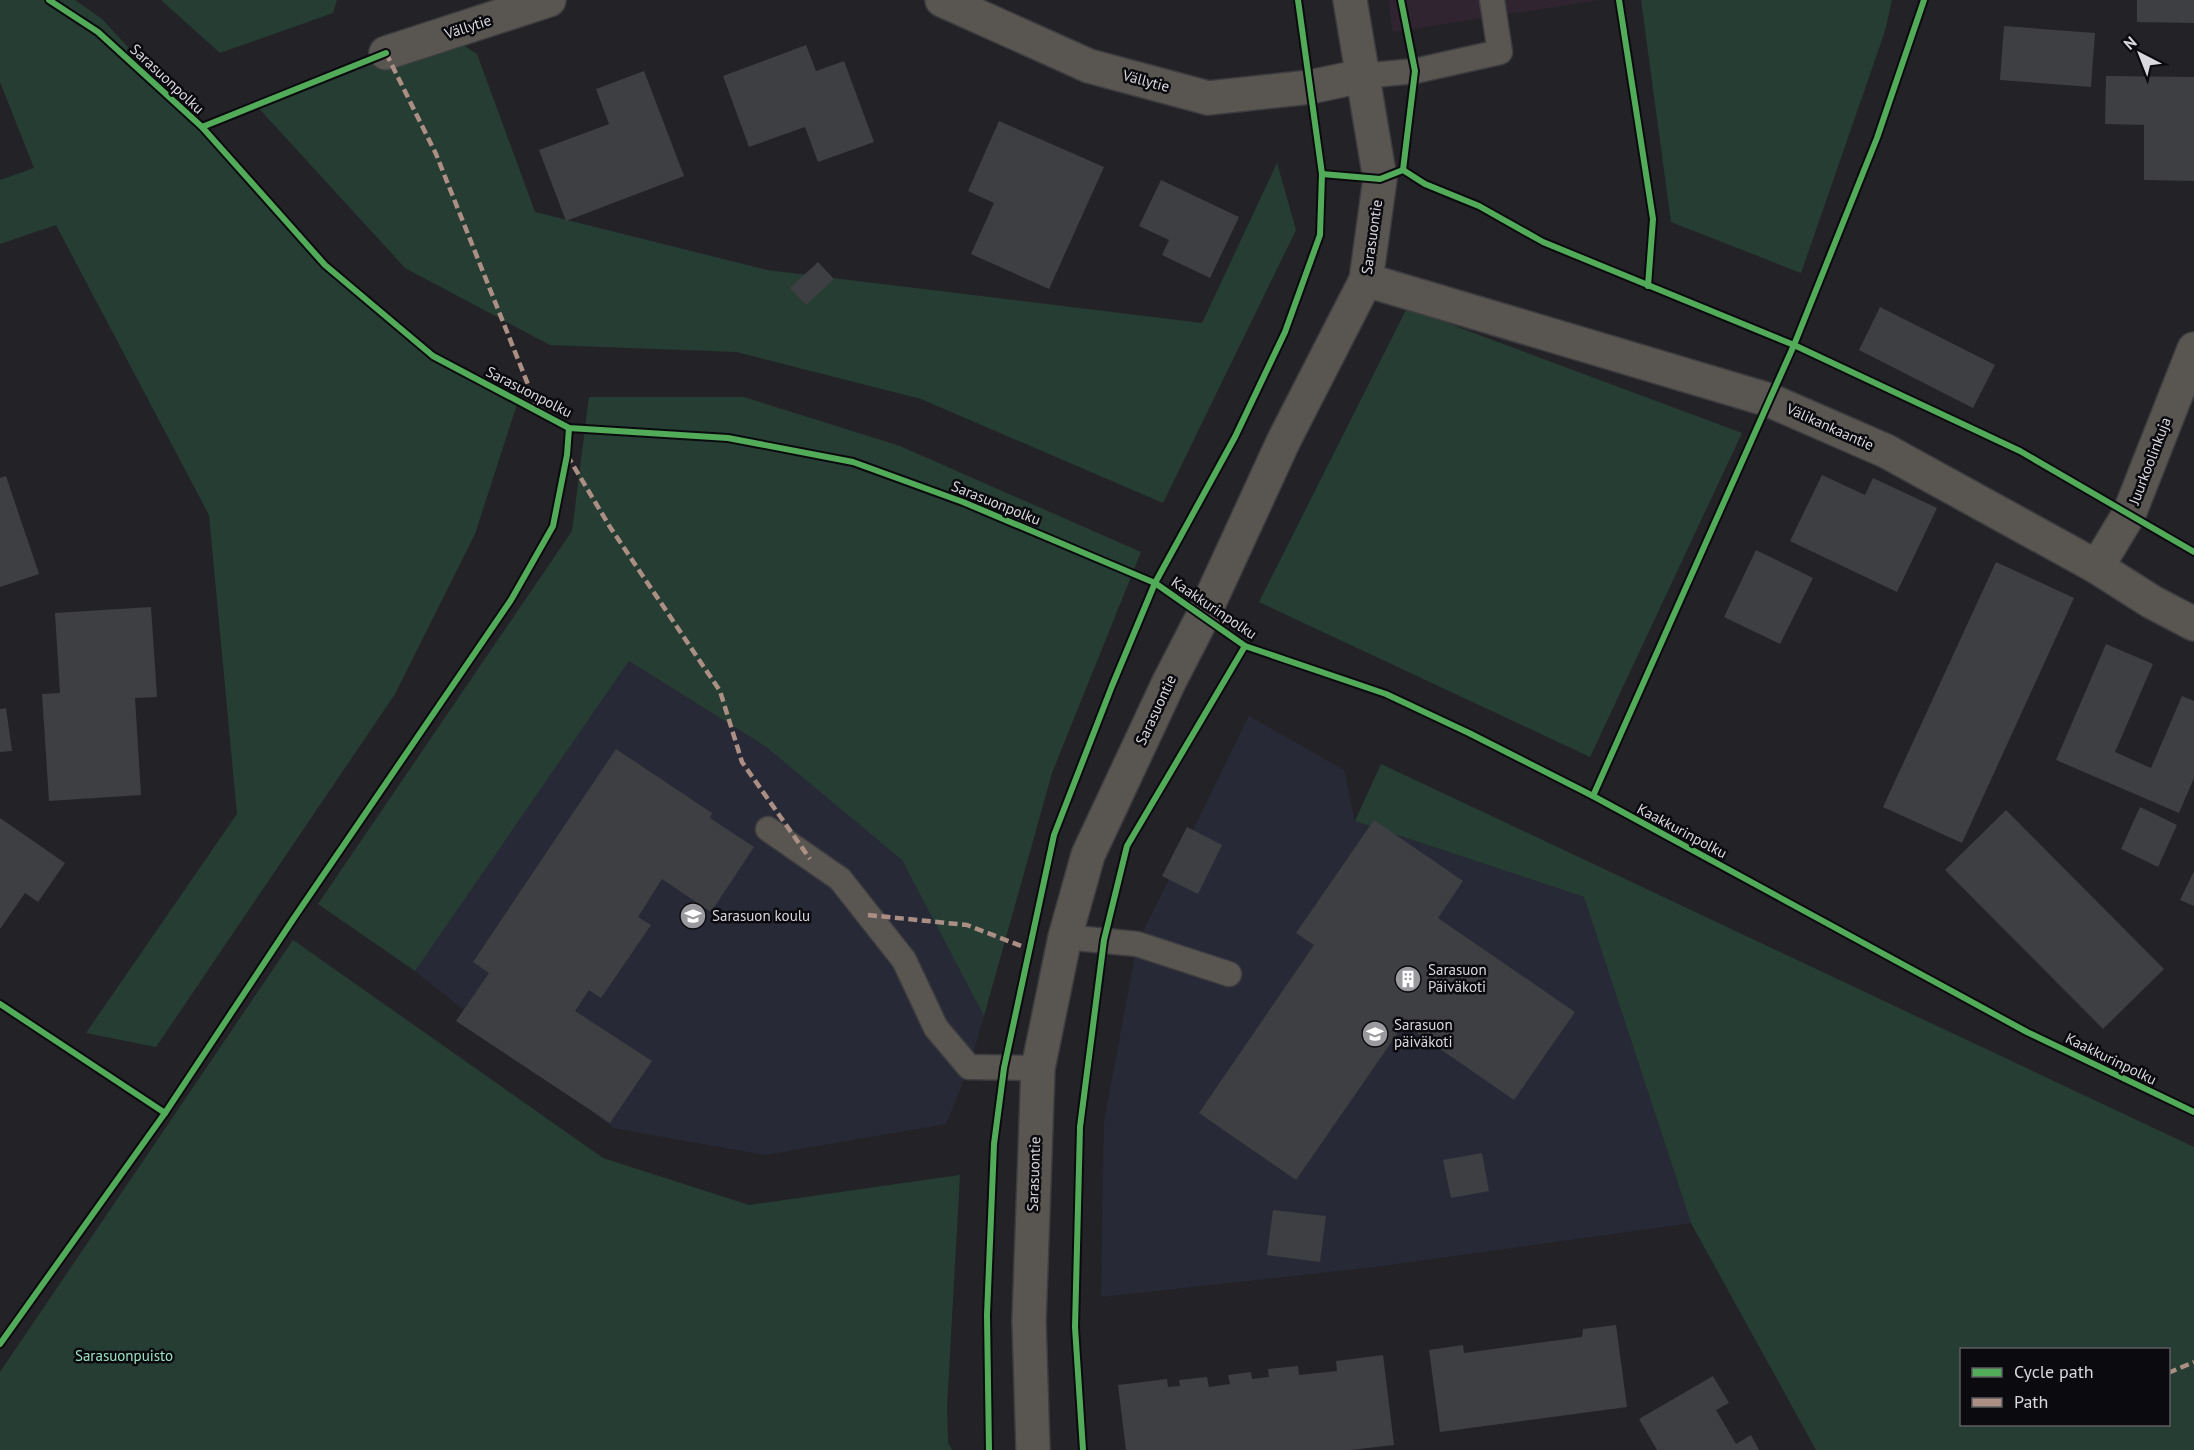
<svg xmlns="http://www.w3.org/2000/svg" width="2194" height="1450" viewBox="0 0 2194 1450" font-family="'PT Sans',sans-serif">
<style>
.commercial{fill:#2f2430}
.built{fill:#282936}
.green{fill:#263d33;fill-rule:evenodd}
.building{fill:#3e3f42}
.lines{fill:none;stroke-linecap:round;stroke-linejoin:round}
.service-casing{stroke:#3d3d40;stroke-width:27}
.minor-casing{stroke:#3d3d40;stroke-width:36}
.tertiary-casing{stroke:#3d3d40;stroke-width:36}
.service{stroke:#595652;stroke-width:24}
.minor{stroke:#595652;stroke-width:33}
.tertiary{stroke:#595652;stroke-width:33}
.quiet{stroke:#ac8f84;stroke-width:4.5;stroke-dasharray:9 4.5;stroke-linecap:butt}
.cycleway-casing{stroke:#0b0b0f;stroke-width:10}
.cycleway{stroke:#51ab58;stroke-width:6}
.labels{text-anchor:middle;stroke-width:5;stroke-linejoin:round;paint-order:stroke}
.street-label{font-size:15px;fill:#d8d8de;stroke:#0b0b0f}
.poi-label{font-size:15px;fill:#d8d8de;stroke:#0b0b0f;text-anchor:start}
.park-label{font-size:15px;fill:#99e3c2;stroke:#0b0b0f}
</style>
<rect width="100%" height="100%" fill="#232327"/>
<polygon class="commercial" points="1388,0 1601,0 1393,32"/>
<g class="built">
<polygon points="629,661 765,746 902,860 984,1016 969,1067 946,1124 765,1155 613,1128 415,971"/>
<polygon points="1249,716 1344,770 1355,821 1584,897 1691,1223 1375,1267 1101,1297 1104,1123 1137,944"/>
</g>
<g class="green">
<polygon points="0,0 75,0 102,19 187,111 318,259 433,356 518,401 475,534 395,694 156,1047 86,1033 237,814 209,515 56,225 0,244 0,180 34,168 0,82"/>
<polygon points="161,0 337,0 333,13 220,53"/>
<polygon points="1641,0 1892,0 1885,31 1801,273 1671,222"/>
<polygon points="443,32 477,54 535,212 767,270 1202,323 1277,163 1296,230 1163,503 921,399 737,352 550,345 405,268 253,102"/>
<polygon points="1407,308 1742,433 1590,757 1259,602"/>
<polygon points="589,397 744,397 900,446 1141,552 1052,773 984,1016 902,860 765,746 629,661 415,971 318,904 572,531"/>
<path d="M 1381,764 L 2194,1147 L 2194,1450 L 1816,1450 L 1691,1223 L 1584,897 L 1355,821 ZM 1962,1350 L 2168,1350 L 2168,1424 L 1962,1424 Z"/>
<polygon points="293,940 603,1158 749,1205 960,1175 947,1407 948,1443 952,1450 0,1450 0,1372"/>
</g>
<g class="building">
<polygon points="2137,0 2194,0 2194,23 2137,22"/>
<polygon points="2004,26 2095,33 2091,87 2000,80"/>
<polygon points="806,45 816,71 844,61 874,142 818,162 805,127 749,147 723,76"/>
<polygon points="644,71 684,176 566,221 539,150 609,124 596,89"/>
<polygon points="2106,76 2194,77 2194,181 2144,180 2144,125 2105,124"/>
<polygon points="999,121 1104,167 1049,289 971,254 994,203 968,191"/>
<polygon points="1161,180 1239,217 1210,278 1162,255 1169,240 1139,226"/>
<polygon points="818,262 834,279 806,305 790,288"/>
<polygon points="1880,307 1995,365 1973,408 1859,350"/>
<polygon points="1822,475 1865,495 1873,478 1937,508 1897,592 1790,541"/>
<polygon points="6,476 39,574 0,587 0,478"/>
<polygon points="1756,550 1813,578 1780,644 1724,617"/>
<polygon points="1996,562 2074,598 1962,843 1883,807"/>
<polygon points="151,607 157,697 135,698 141,795 49,801 42,694 60,693 55,613"/>
<polygon points="2106,644 2153,664 2115,752 2151,768 2182,696 2194,701 2194,778 2179,813 2056,760"/>
<polygon points="6,708 12,751 0,752 0,709"/>
<polygon points="616,749 712,813 710,818 754,847 711,912 662,879 638,917 651,925 601,998 589,990 575,1011 652,1061 610,1123 456,1021 489,973 473,962"/>
<polygon points="2140,807 2177,825 2158,867 2121,849"/>
<polygon points="2006,810 2164,969 2103,1029 1945,870"/>
<polygon points="0,818 65,863 38,902 25,893 0,929"/>
<polygon points="1374,820 1463,881 1438,918 1575,1012 1514,1100 1404,1024 1296,1180 1199,1113 1314,945 1296,933"/>
<polygon points="1187,827 1222,845 1198,894 1162,876"/>
<polygon points="2194,871 2194,906 2180,900"/>
<polygon points="1482,1153 1489,1191 1451,1198 1443,1160"/>
<polygon points="1273,1210 1326,1216 1320,1262 1267,1255"/>
<polygon points="1616,1325 1627,1407 1440,1432 1429,1350 1463,1345 1464,1353 1582,1337 1583,1329"/>
<polygon points="1383,1355 1394,1445 1350,1450 1126,1450 1118,1385 1167,1379 1168,1387 1180,1386 1179,1380 1207,1377 1209,1387 1230,1384 1228,1375 1251,1372 1252,1379 1269,1377 1268,1369 1298,1366 1299,1375 1337,1371 1336,1361"/>
<polygon points="1713,1376 1729,1403 1716,1410 1736,1444 1751,1435 1759,1450 1657,1450 1639,1419"/>
</g>
<g class="lines">
<defs>
<g id="service">
<polyline points="1362,76 1415,71 1500,52 1492,0"/>
<polyline points="768,829 840,879 904,960 936,1028 969,1067 1038,1068"/>
<polyline points="1065,937 1137,944 1229,974"/>
</g>
<g id="minor">
<polyline points="942,0 1089,66 1208,98 1310,87 1362,76"/>
<polyline points="386,53 549,0"/>
<polyline points="1366,280 1769,400 1886,451 2097,567 2152,602 2194,624"/>
<polyline points="2097,567 2129,514 2194,349"/>
</g>
<polyline id="tertiary" points="1033,1450 1029,1321 1038,1068 1065,937 1088,855 1169,682 1203,616 1284,440 1366,280 1380,179 1350,0"/>
</defs>
<use href="#service" class="service-casing"/>
<use href="#minor" class="minor-casing"/>
<use href="#tertiary" class="tertiary-casing"/>
<use href="#service" class="service"/>
<use href="#minor" class="minor"/>
<use href="#tertiary" class="tertiary"/>
<g class="quiet">
<polyline points="386,53 436,154 539,412"/>
<polyline points="567,455 610,527 720,691 742,762 810,859"/>
<polyline points="868,915 967,925 1029,949"/>
<polyline points="2168,1373 2194,1362"/>
</g>
<defs>
<g id="cycleway">
<polyline points="49,0 98,32 202,127 325,265 433,356 569,428 728,438 853,462 963,502 1155,583 1245,646 1386,694 1469,733 1593,796 2027,1032 2194,1112"/>
<polyline points="1401,0 1415,71 1403,170"/>
<polyline points="1619,0 1653,219 1648,286"/>
<polyline points="202,127 386,53"/>
<polyline points="1322,174 1380,179 1403,170 1425,184 1479,206 1543,242 1794,345 2020,451 2194,552"/>
<polyline points="1593,796 1794,345 1877,138 1924,0"/>
<polyline points="0,1004 165,1113"/>
<polyline points="0,1344 165,1113 294,918 511,600 553,526 567,455 569,428"/>
<polyline points="989,1450 987,1315 994,1144 1004,1068 1054,835 1112,686 1155,583 1235,437 1285,332 1320,235 1322,174 1298,0"/>
<polyline points="1083,1450 1075,1327 1080,1127 1104,940 1127,846 1245,646"/>
</g>
</defs>
<use href="#cycleway" class="cycleway-casing"/>
<use href="#cycleway" class="cycleway"/>
</g>
<defs>
<symbol id="school-disc" viewBox="-11 -11 22 22"><circle r="9.5" fill="#99999e" stroke="#0b0b0f"/><path d="M0-5L7-2L0 1L-7-2ZM-4 1L0 2.5L4 1V4Q0 6-4 4Z" fill="#fff"/></symbol>
<symbol id="building-disc" viewBox="-11 -11 22 22"><circle r="9.5" fill="#99999e" stroke="#0b0b0f"/><path d="M-4-6H4V6H1V3H-1V6H-4ZM-2.5-4.3h1.7v1.8h-1.7ZM.8-4.3h1.7v1.8H.8ZM-2.5-1h1.7V.8h-1.7ZM.8-1h1.7V.8H.8Z" fill="#fff"/></symbol>
</defs>
<g fill-rule="evenodd">
<use href="#school-disc" x="678" y="901" width="30" height="30"/>
<use href="#building-disc" x="1393" y="964" width="30" height="30"/>
<use href="#school-disc" x="1360" y="1019" width="30" height="30"/>
</g>
<g class="labels">
<g class="street-label">
<text transform="translate(468 27) rotate(-18)" y="5">Vällytie</text>
<text transform="translate(167 79) rotate(43)" y="5">Sarasuonpolku</text>
<text transform="translate(1146 81) rotate(15)" y="5">Vällytie</text>
<text transform="translate(1372 237) rotate(-82)" y="5">Sarasuontie</text>
<text transform="translate(529 392) rotate(27)" y="5">Sarasuonpolku</text>
<text transform="translate(1830 427) rotate(24)" y="5">Välikankaantie</text>
<text transform="translate(2150 461) rotate(-69)" y="5">Juurkoolinkuja</text>
<text transform="translate(996 503) rotate(22)" y="5">Sarasuonpolku</text>
<text transform="translate(1214 608) rotate(34)" y="5">Kaakkurinpolku</text>
<text transform="translate(1156 710) rotate(-65)" y="5">Sarasuontie</text>
<text transform="translate(1682 831) rotate(28)" y="5">Kaakkurinpolku</text>
<text transform="translate(2111 1059) rotate(26)" y="5">Kaakkurinpolku</text>
<text transform="translate(1034 1174) rotate(-88)" y="5">Sarasuontie</text>
</g>
<g class="poi-label">
<text x="712" y="921">Sarasuon koulu</text>
<text x="1428" y="975">Sarasuon<tspan x="1428" dy="17">Päiväkoti</tspan></text>
<text x="1394" y="1030">Sarasuon<tspan x="1394" dy="17">päiväkoti</tspan></text>
</g>
<g class="park-label">
<text x="124" y="1361">Sarasuonpuisto</text>
</g>
</g>
<rect x="1960" y="1348" width="210" height="78" fill="#0b0b0f" stroke="#5d5d62" stroke-width="1.5"/>
<rect x="1972" y="1368" width="30" height="9" fill="#51ab58" stroke="#5d5d62" stroke-width="1.5"/>
<text x="2014" y="1378" font-size="18" fill="#d8d8de">Cycle path</text>
<rect x="1972" y="1398" width="30" height="9" fill="#ac8f84" stroke="#5d5d62" stroke-width="1.5"/>
<text x="2014" y="1408" font-size="18" fill="#d8d8de">Path</text>
<g transform="translate(2140 54) rotate(318)" stroke="#0b0b0f" stroke-width="4.5" paint-order="stroke">
<path d="M0-4.5L10 22L0 15L-10 22Z" fill="#d8d8de"/>
<text y="-9" font-size="16" font-weight="bold" text-anchor="middle" fill="#d8d8de">N</text>
</g>
</svg>
